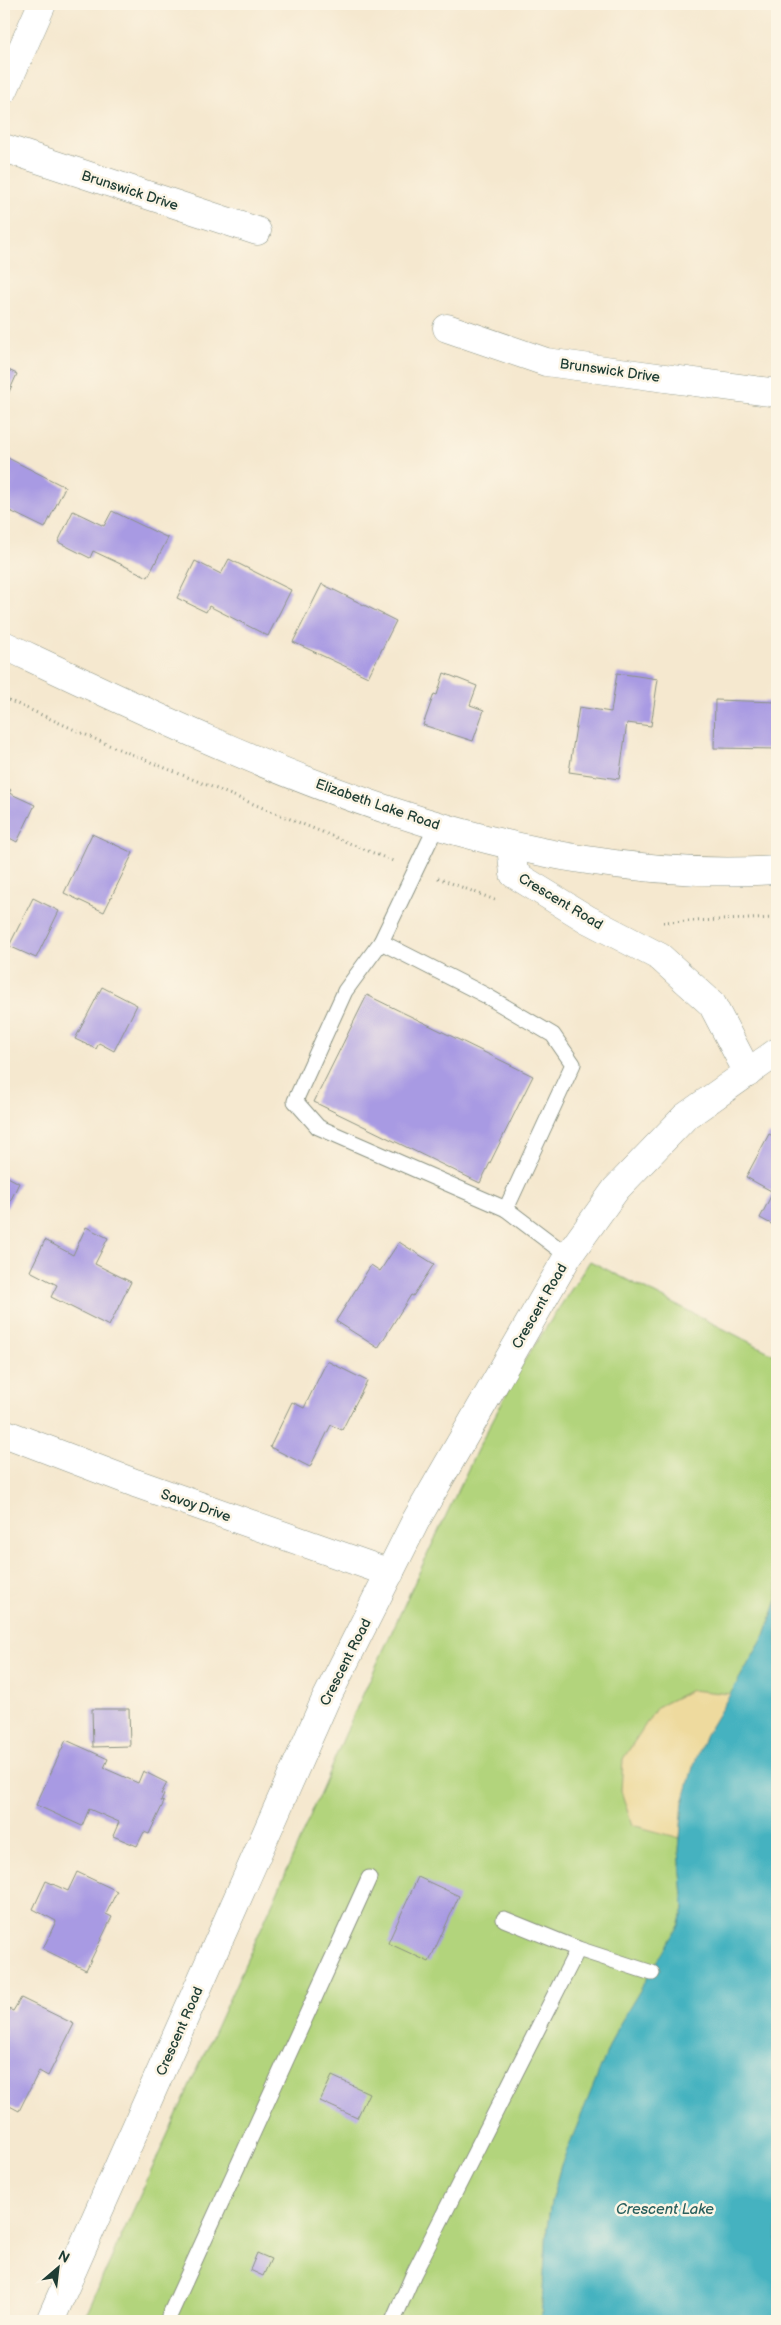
<svg xmlns="http://www.w3.org/2000/svg" width="781" height="2325" viewBox="0 0 781 2325" font-family="'Balsamiq Sans',sans-serif">
<style>
.green{fill:#b2d47c;stroke:#688858}
.sand{fill:#eeda9e;stroke:#868c69}
.water{fill:#44b2c0;stroke:#32787a}
.building{fill:#a89ae3}
.lines{fill:none;stroke-linecap:round;stroke-linejoin:round}
.service-casing{stroke:#8a9282;stroke-width:17}
.minor-casing{stroke:#8a9282;stroke-width:29}
.tertiary-casing{stroke:#8a9282;stroke-width:29}
.path{stroke:#8a9282;stroke-width:3;stroke-dasharray:1 4;stroke-linecap:butt}
.service{stroke:#fff;stroke-width:15}
.minor{stroke:#fff;stroke-width:28}
.tertiary{stroke:#fff;stroke-width:28}
.labels{text-anchor:middle;stroke-width:5;stroke-linejoin:round;paint-order:stroke}
.street-label{font-size:14px;fill:#1f3d34;stroke:#fcf5e5}
.water-label{font-size:15px;font-style:italic;fill:#2a605e;stroke:#fcf5e5}
</style>
<rect width="100%" height="100%" fill="#fcf5e5"/>
<filter id="ink" filterUnits="userSpaceOnUse"><feTurbulence type="fractalNoise" baseFrequency=".02" numOctaves="2"/><feDisplacementMap in="SourceGraphic" scale="10" xChannelSelector="R" yChannelSelector="G"/><feConvolveMatrix kernelMatrix="1 2 1 2 8 2 1 2 1" color-interpolation-filters="sRGB"/></filter>
<filter id="wash" filterUnits="userSpaceOnUse"><feTurbulence type="fractalNoise" baseFrequency=".0096" numOctaves="4" result="noise"/><feDisplacementMap in="SourceGraphic" scale="20" xChannelSelector="R" yChannelSelector="G"/><feGaussianBlur stdDeviation="1.12" result="paint"/><feColorMatrix in="noise" values="0 0 0 0 0 0 0 0 0 0 0 0 0 0 0 0 0 1.4 0 .05"/><feComposite in="paint" operator="in"/></filter>
<g filter="url(#wash)">
<rect width="100%" height="100%" fill="#f5e8cf"/>
<polygon class="green" points="590,1261 777,1356 777,1600 765,1635 755,1656 706,1735 683,1803 679,1850 684,1908 680,1924 561,2165 551,2202 547,2227 541,2321 83,2321 274,1900 353,1716 429,1551 480,1444 524,1361"/>
<polygon class="sand" points="691,1690 731,1694 706,1735 683,1803 680,1838 632,1825 621,1791 623,1759 657,1707"/>
<polygon class="water" points="777,1600 777,2321 541,2321 547,2227 551,2202 561,2165 616,2030 680,1924 684,1908 679,1850 683,1803 693,1767 706,1735 765,1635"/>
<g id="blocks">
<g class="building">
<polygon points="4,368 17,374 4,403"/>
<polygon points="4,456 65,487 45,528 4,508"/>
<polygon points="73,511 104,526 112,511 168,538 148,577 93,551 90,558 58,542"/>
<polygon points="229,559 291,590 268,636 209,606 206,612 177,598 195,561 221,574"/>
<polygon points="322,584 396,621 368,677 293,642"/>
<polygon points="444,673 477,686 470,705 484,710 473,741 423,725 434,694 437,695"/>
<polygon points="617,673 658,679 651,726 627,723 619,779 569,772 579,707 611,712"/>
<polygon points="715,700 777,702 777,749 714,748"/>
<polygon points="4,786 11,790 9,793 35,805 17,842 6,836 4,840"/>
<polygon points="92,834 133,853 104,912 64,893"/>
<polygon points="33,898 59,911 36,958 9,946"/>
<polygon points="102,987 137,1005 114,1051 99,1043 96,1049 75,1039"/>
<polygon points="367,995 533,1076 480,1183 314,1102"/>
<polygon points="769,1134 777,1138 777,1227 760,1218 773,1192 746,1177"/>
<polygon points="4,1175 19,1183 4,1214"/>
<polygon points="86,1227 108,1238 95,1264 131,1282 109,1326 51,1297 57,1285 30,1271 45,1240 73,1255"/>
<polygon points="399,1242 434,1264 413,1296 411,1295 378,1348 336,1321 371,1265 380,1271"/>
<polygon points="327,1361 367,1381 342,1430 331,1425 310,1467 270,1447 292,1402 304,1408"/>
<polygon points="92,1709 129,1709 130,1746 93,1747"/>
<polygon points="66,1740 108,1759 104,1768 138,1783 143,1771 167,1783 161,1794 164,1795 161,1801 164,1802 149,1834 144,1832 137,1846 113,1836 119,1822 89,1809 82,1826 36,1805"/>
<polygon points="77,1872 117,1891 106,1914 112,1917 86,1970 43,1949 56,1921 33,1909 46,1881 68,1891"/>
<polygon points="418,1877 459,1896 429,1962 388,1943"/>
<polygon points="4,1966 9,1967 4,1983"/>
<polygon points="21,1998 74,2024 48,2076 39,2071 19,2111 4,2103 4,2007 13,2011"/>
<polygon points="332,2076 369,2093 357,2118 320,2101"/>
<polygon points="257,2253 271,2259 263,2276 250,2270"/>
</g>
</g>
</g>
<g filter="url(#ink)">
<use href="#blocks" fill-opacity="0" stroke="#8a9282" stroke-width="1"/>
<g class="lines">
<defs>
<g id="service">
<polyline points="437,825 381,942 485,995 553,1035 573,1064 506,1209 568,1256"/>
<polyline points="381,942 345,991 295,1101 318,1127 506,1209"/>
<polyline points="504,1919 578,1949 652,1973"/>
<polyline points="167,2321 369,1878"/>
<polyline points="393,2321 414,2273 578,1949"/>
</g>
<g id="minor">
<polyline points="4,90 42,4"/>
<polyline points="4,148 257,231"/>
<polyline points="447,328 546,362 777,393"/>
<polyline points="511,846 514,874 587,919 660,957 712,1004 748,1073"/>
<polyline points="4,1433 135,1483 390,1573"/>
<polyline points="50,2321 325,1701 416,1520 568,1256 616,1189 685,1117 777,1052"/>
</g>
<path id="tertiary" d="M 4,645 C 245,759 503,887 777,870"/>
</defs>
<use href="#service" class="service-casing"/>
<use href="#minor" class="minor-casing"/>
<use href="#tertiary" class="tertiary-casing"/>
<g class="path">
<polyline points="4,698 104,743 393,861"/>
<polyline points="438,878 495,900"/>
<polyline points="663,922 777,918"/>
</g>
<use href="#service" class="service"/>
<use href="#minor" class="minor"/>
<use href="#tertiary" class="tertiary"/>
</g>
</g>
<g class="labels">
<g class="street-label">
<text transform="translate(130 190) rotate(18)" y="5">Brunswick Drive</text>
<text transform="translate(610 370) rotate(8)" y="5">Brunswick Drive</text>
<text transform="translate(378 804) rotate(19)" y="5">Elizabeth Lake Road</text>
<text transform="translate(561 901) rotate(31)" y="5">Crescent Road</text>
<text transform="translate(539 1306) rotate(-60)" y="5">Crescent Road</text>
<text transform="translate(196 1505) rotate(19)" y="5">Savoy Drive</text>
<text transform="translate(345 1662) rotate(-63)" y="5">Crescent Road</text>
<text transform="translate(179 2031) rotate(-66)" y="5">Crescent Road</text>
</g>
<g class="water-label">
<text x="665" y="2214">Crescent Lake</text>
</g>
</g>
<rect width="781" height="2325" fill="none" stroke="#fcf5e5" stroke-width="20"/>
<g transform="translate(58 2268) rotate(28)" stroke="#fcf5e5" stroke-width="4" paint-order="stroke">
<path d="M0-4L9 19L0 12L-9 19Z" fill="#1f3d34"/>
<text y="-8" font-size="14" font-weight="bold" text-anchor="middle" fill="#1f3d34">N</text>
</g>
</svg>
